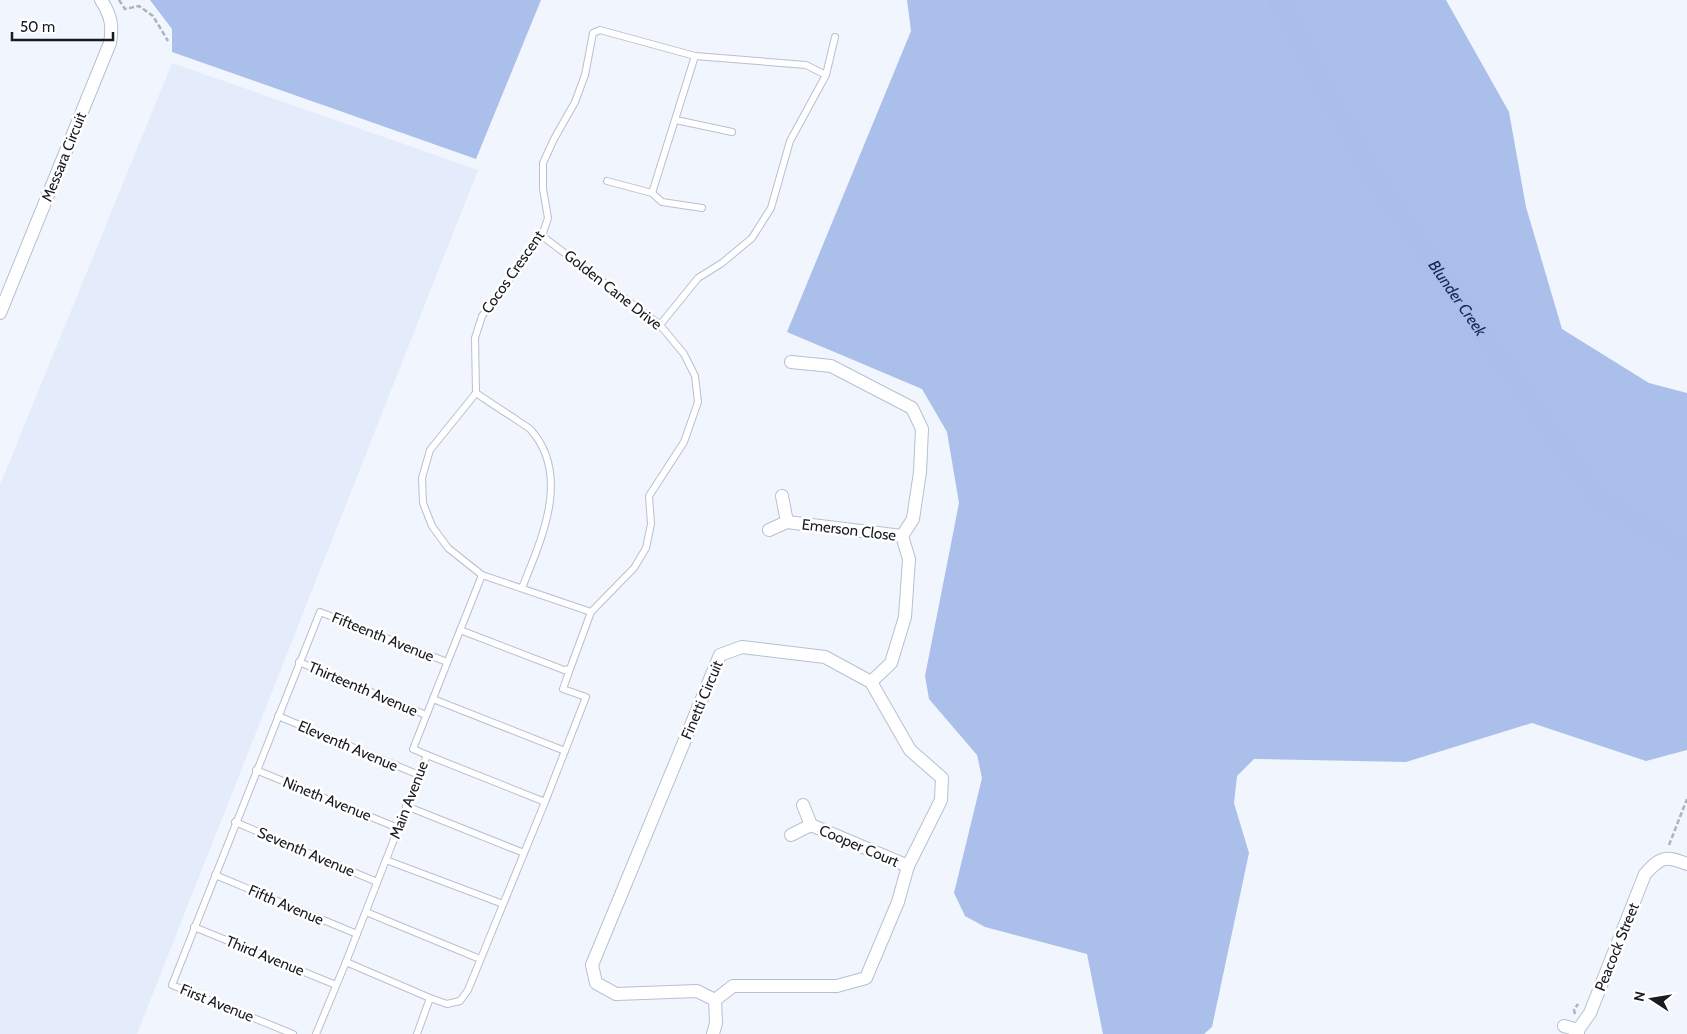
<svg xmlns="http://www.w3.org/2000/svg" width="1687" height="1034" viewBox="0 0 1687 1034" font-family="Cabin,sans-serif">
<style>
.built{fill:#e4ebfb}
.forest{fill:#abbfeb}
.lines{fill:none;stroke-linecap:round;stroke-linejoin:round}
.river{stroke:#aabeea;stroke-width:24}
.service-casing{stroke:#b7c0d2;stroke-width:8}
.minor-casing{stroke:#b7c0d2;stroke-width:14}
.path{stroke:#aeb2b9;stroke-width:2.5;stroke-dasharray:5 2.5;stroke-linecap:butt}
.service{stroke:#fff;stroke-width:6}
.minor{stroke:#fff;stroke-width:12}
.labels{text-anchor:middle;stroke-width:5;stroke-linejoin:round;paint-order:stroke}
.street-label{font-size:15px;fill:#171a20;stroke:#fff}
.water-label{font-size:16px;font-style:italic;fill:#132559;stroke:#fff}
</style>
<rect width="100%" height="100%" fill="#f1f5fd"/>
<polygon class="built" points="172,63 478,170 137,1034 0,1034 0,485"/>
<g class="forest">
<polygon points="150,0 541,0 476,159 172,52 172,29"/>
<polygon points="907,0 1446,0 1509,112 1526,207 1562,329 1649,383 1687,393 1687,750 1646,761 1532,723 1406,762 1254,759 1237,776 1234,803 1249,853 1212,1027 1204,1034 1103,1034 1087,954 985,927 965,916 954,893 982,778 977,755 929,699 925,676 959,503 947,432 922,389 787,332 911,31"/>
</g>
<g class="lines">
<path class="river" id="s1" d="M 1279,0 L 1368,169 L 1596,496 L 1687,552"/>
<defs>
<g id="service">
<polyline points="676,120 732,132"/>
<polyline points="607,181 652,193 662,202 702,208"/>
<polyline points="652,193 695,56"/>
<polyline points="660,325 698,278 722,263 752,238 771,208 790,141 826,75 835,37"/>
<path d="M 476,393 C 488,401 501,410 514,418 C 519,422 525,425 530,429 C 572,475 541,540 522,588"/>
<polyline points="591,612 482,575 448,548 432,526 423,503 422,478 430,450 476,393 475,338 482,316 542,236 548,218 543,189 543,163 554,139 575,102 585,75 593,33 600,30 695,56 806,65 826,75"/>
<polyline points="460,630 564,670 570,669 591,612 634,568 646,548 651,524 649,496 684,442 698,402 695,376 684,354 660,325 542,236"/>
<polyline points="299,662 426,715"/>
<polyline points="433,699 565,751"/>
<polyline points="278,716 419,775"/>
<polyline points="427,755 545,802 586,697 563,689 570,669"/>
<polyline points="256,770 398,828"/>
<polyline points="406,806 524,853"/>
<polyline points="235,822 377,882"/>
<polyline points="386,860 503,904"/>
<polyline points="215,875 357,934"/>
<polyline points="366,912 480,959"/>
<polyline points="194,927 336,985"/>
<polyline points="346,962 430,998 417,1034"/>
<polyline points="430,998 447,1004 460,1001 468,990 545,802"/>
<polyline points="293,1034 172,985 320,612 447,662"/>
<polyline points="316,1034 346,962 427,755 413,749 482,575"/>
</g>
<g id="minor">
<path d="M 0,313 L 110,43 C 113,26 111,15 101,0"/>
<polyline points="791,362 831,366 912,408 922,429 920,472 913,519 902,536"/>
<polyline points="782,496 787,522"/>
<polyline points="769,530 787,522 902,536 909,559 905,617 891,663 871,682"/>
<polygon points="742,647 825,657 871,682 910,750 942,778 941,800 908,866 898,902 866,978 837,986 733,986 715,1000 697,991 616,994 596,983 592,965 720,655"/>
<polyline points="803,805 811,825 908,866"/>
<polyline points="791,835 811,825"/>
<polyline points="1564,1026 1578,1030"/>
<polyline points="713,1034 716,1023 715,1000"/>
<path d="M 1578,1034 L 1578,1030 L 1590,1013 L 1645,874 C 1661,857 1665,855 1687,864"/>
</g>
</defs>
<use href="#service" class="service-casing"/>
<use href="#minor" class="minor-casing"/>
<g class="path">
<polyline points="119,0 125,9 139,6 153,16 168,41"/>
<polyline points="1669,845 1687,799"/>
<polyline points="1575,1014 1574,1010 1578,1004"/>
</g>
<use href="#service" class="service"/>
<use href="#minor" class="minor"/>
</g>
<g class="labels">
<g class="street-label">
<text transform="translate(64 157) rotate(-68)" y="5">Messara Circuit</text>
<text transform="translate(513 272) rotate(-55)" y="5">Cocos Crescent</text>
<text transform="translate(613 290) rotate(38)" y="5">Golden Cane Drive</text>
<text transform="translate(849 530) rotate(7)" y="5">Emerson Close</text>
<text transform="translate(383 637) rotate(22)" y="5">Fifteenth Avenue</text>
<text transform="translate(363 689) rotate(23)" y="5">Thirteenth Avenue</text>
<text transform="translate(702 700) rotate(-67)" y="5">Finetti Circuit</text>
<text transform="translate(348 746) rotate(23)" y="5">Eleventh Avenue</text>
<text transform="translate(327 799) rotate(22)" y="5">Nineth Avenue</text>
<text transform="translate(409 800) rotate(-69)" y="5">Main Avenue</text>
<text transform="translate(859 846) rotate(23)" y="5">Cooper Court</text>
<text transform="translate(306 852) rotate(23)" y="5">Seventh Avenue</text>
<text transform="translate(286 905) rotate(23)" y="5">Fifth Avenue</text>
<text transform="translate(1617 947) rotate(-68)" y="5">Peacock Street</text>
<text transform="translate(265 956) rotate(22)" y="5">Third Avenue</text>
<text transform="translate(217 1003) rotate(22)" y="5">First Avenue</text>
</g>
<g class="water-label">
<text dy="6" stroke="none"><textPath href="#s1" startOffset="348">Blunder Creek</textPath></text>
</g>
</g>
<g transform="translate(1652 999) rotate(282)" stroke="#ffffff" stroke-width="4" paint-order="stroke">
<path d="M0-4L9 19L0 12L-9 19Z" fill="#171a20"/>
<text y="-8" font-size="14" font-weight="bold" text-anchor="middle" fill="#171a20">N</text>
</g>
<path d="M12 32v8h101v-8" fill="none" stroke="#171a20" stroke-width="2.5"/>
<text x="20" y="32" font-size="15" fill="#171a20" stroke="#ffffff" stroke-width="4" paint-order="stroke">50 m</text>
</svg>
